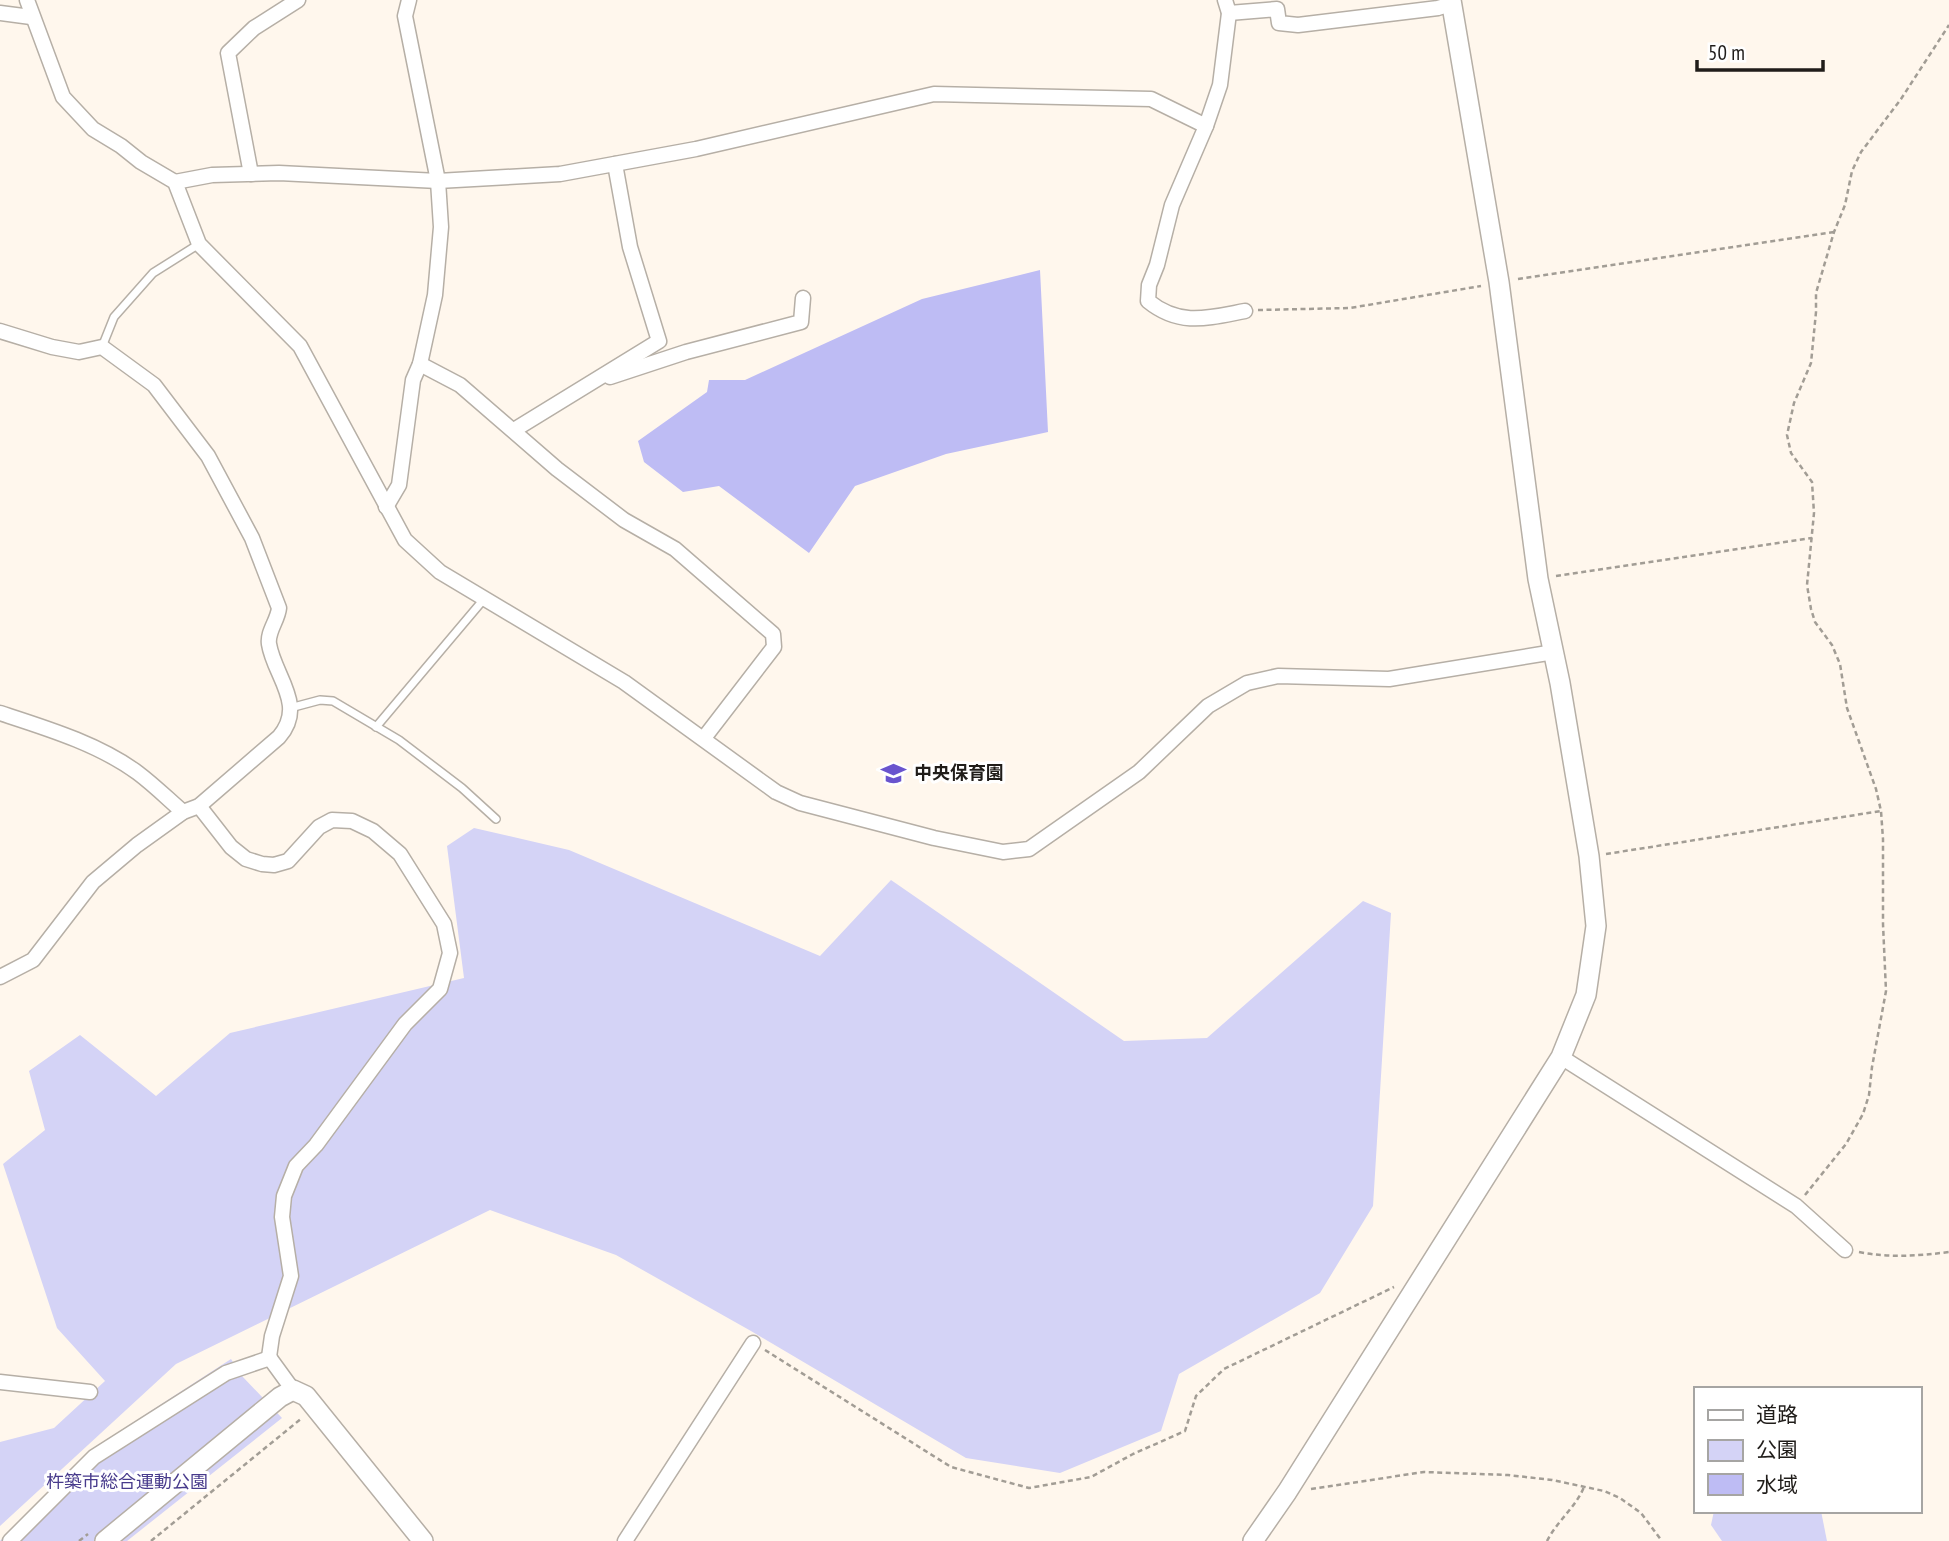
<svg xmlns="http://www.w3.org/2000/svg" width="1949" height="1541" viewBox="0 0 1949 1541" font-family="'PT Sans Narrow','Noto Sans JP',sans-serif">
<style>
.green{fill:#d4d3f6}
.water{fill:#bebcf4}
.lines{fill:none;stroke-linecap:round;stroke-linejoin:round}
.lane-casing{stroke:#b6afa6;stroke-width:10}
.street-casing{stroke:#b6afa6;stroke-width:17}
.secondary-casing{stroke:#b6afa6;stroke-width:22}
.path{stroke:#a29d95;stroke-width:2.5;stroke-dasharray:5 3.5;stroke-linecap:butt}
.lane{stroke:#fff;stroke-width:7}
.street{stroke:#fff;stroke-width:14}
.secondary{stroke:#fff;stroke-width:19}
.labels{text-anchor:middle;stroke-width:6;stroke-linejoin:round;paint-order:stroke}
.poi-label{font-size:18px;font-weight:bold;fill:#201d1a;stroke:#fff;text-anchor:start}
.park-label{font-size:18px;fill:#483b8c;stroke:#fff}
</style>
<rect width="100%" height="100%" fill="#fff7ed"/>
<g class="green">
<polygon points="474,828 569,850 820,956 891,880 1124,1041 1207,1038 1363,901 1391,913 1373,1206 1320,1293 1179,1374 1161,1431 1060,1473 966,1458 751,1331 616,1255 490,1210 176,1364 0,1526 0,1442 54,1428 105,1381 57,1328 3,1164 45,1130 29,1071 80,1035 156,1096 230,1033 464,978 447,846"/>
<polygon points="231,1359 242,1376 282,1418 127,1541 0,1541 92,1449"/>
<polygon points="1714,1511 1821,1511 1827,1541 1722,1541 1711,1525"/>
</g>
<polygon class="water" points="1040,270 1048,432 946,454 855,486 809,553 719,486 683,492 644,462 638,441 707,392 709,380 745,380 922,299"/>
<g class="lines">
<defs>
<g id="lane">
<polyline points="102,347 114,317 153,273 199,244"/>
<polyline points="290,708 320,700 333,701 399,740 462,788 496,819"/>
<polyline points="376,727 484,599"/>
</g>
<g id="street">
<polyline points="27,0 63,97 93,129 121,146 141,162 175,182 199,244 300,346 405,540 440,572 624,682 776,792 800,803 934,838 1003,852 1029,849 1139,772 1208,706 1247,683 1278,676 1389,679 1554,652"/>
<path d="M 1225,0 L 1229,13 L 1220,85 L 1206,126 L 1172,205 L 1157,265 L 1149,285 L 1148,301 C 1180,327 1208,318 1245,311"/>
<polyline points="0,13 31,17"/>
<polyline points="1229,13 1277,9 1279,23 1298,25 1438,8 1451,4"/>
<polyline points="251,174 228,53 254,28 298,0"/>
<polyline points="175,182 212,175 279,173 438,181 560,174 696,149 934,94 1151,99 1206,126"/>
<path d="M 0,331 L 52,347 L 79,352 L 102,347 L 154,385 L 208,456 L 252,538 L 279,608 C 278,620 267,632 269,644 C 274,676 307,705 279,737 L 199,806 L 183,812 L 137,845 L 93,882 L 33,960 L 0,977"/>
<polyline points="420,364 460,385 557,469 624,520 675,549 773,634 774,647 704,738"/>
<polyline points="610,377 686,352 801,322 803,298"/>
<polyline points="514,430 659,341 630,247 615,164"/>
<polyline points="386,507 399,485 413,380 420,364 435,295 441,227 438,181 405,16 409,0"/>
<path d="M 0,713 C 46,728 99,744 138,773 C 154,785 168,799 183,812"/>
<polyline points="199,806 231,847 246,859 262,864 274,865 288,861 319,827 332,820 352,821 373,831 400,854 444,924 450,953 440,989 405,1024 316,1145 296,1166 284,1196 282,1217 291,1276 272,1336 269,1357 293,1390"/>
<polyline points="1561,1057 1796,1206 1845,1250"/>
<polyline points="0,1382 90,1392"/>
<polyline points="10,1541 94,1457 226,1373 270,1358"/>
<polyline points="625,1541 753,1343"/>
</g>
<g id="secondary">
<polyline points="105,1541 280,1397 293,1390 306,1396 423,1541"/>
<polyline points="1253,1541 1287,1492 1561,1057 1586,995 1596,926 1589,856 1560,683 1538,579 1499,282 1451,0"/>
</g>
</defs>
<use href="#lane" class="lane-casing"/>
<use href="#street" class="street-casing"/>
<use href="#secondary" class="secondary-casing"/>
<g class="path">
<polyline points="1518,279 1834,232"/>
<polyline points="1258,310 1350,308 1481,286"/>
<polyline points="1556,576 1812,538"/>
<polyline points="1606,854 1881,811"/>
<polyline points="1805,1195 1846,1144 1863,1114 1869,1095 1872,1067 1886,991 1883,924 1883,839 1881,811 1876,789 1847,708 1840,664 1832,645 1815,622 1811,609 1807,585 1814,513 1812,482 1791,453 1787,435 1794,403 1811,363 1816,312 1816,293 1834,232 1845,205 1852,171 1861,152 1901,99 1949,25"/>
<path d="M 1859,1252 C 1890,1258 1917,1256 1949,1252"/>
<polyline points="765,1350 951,1467 1029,1488 1091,1477 1133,1454 1185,1431 1196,1396 1224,1369 1394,1287"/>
<polyline points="1311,1489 1424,1472 1508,1475 1552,1480 1604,1491 1620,1498 1641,1513 1662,1541"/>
<polyline points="79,1541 88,1534"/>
<polyline points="151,1541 302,1418"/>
<path d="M 1547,1541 C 1557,1521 1576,1507 1584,1487"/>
</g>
<use href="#lane" class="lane"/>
<use href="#street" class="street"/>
<use href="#secondary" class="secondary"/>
</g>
<defs>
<symbol id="school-bare" viewBox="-9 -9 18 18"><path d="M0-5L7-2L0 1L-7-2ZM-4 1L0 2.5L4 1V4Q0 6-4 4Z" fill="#6954ce" stroke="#fff" stroke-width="2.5" paint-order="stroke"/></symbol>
</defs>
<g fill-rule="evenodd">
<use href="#school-bare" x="876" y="756" width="35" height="35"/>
</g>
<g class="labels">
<g class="poi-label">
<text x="914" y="779">中央保育園</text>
</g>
<g class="park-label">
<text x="127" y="1488">杵築市総合運動公園</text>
</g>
</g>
<rect x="1694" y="1387" width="228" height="126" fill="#ffffff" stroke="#a6a5a3" stroke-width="2"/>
<rect x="1708" y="1410" width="35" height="10" fill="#ffffff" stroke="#a6a5a3" stroke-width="2"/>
<text x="1756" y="1422" font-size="21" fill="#201d1a">道路</text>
<rect x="1708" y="1440" width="35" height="21" fill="#d4d3f6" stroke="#a6a5a3" stroke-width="2"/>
<text x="1756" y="1457" font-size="21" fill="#201d1a">公園</text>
<rect x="1708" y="1474" width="35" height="21" fill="#bebcf4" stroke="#a6a5a3" stroke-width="2"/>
<text x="1756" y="1492" font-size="21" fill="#201d1a">水域</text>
<path d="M1697 60v10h126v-10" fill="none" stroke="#201d1a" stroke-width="3.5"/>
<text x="1708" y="60" font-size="21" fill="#201d1a" stroke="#ffffff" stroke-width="5" paint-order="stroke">50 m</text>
</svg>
